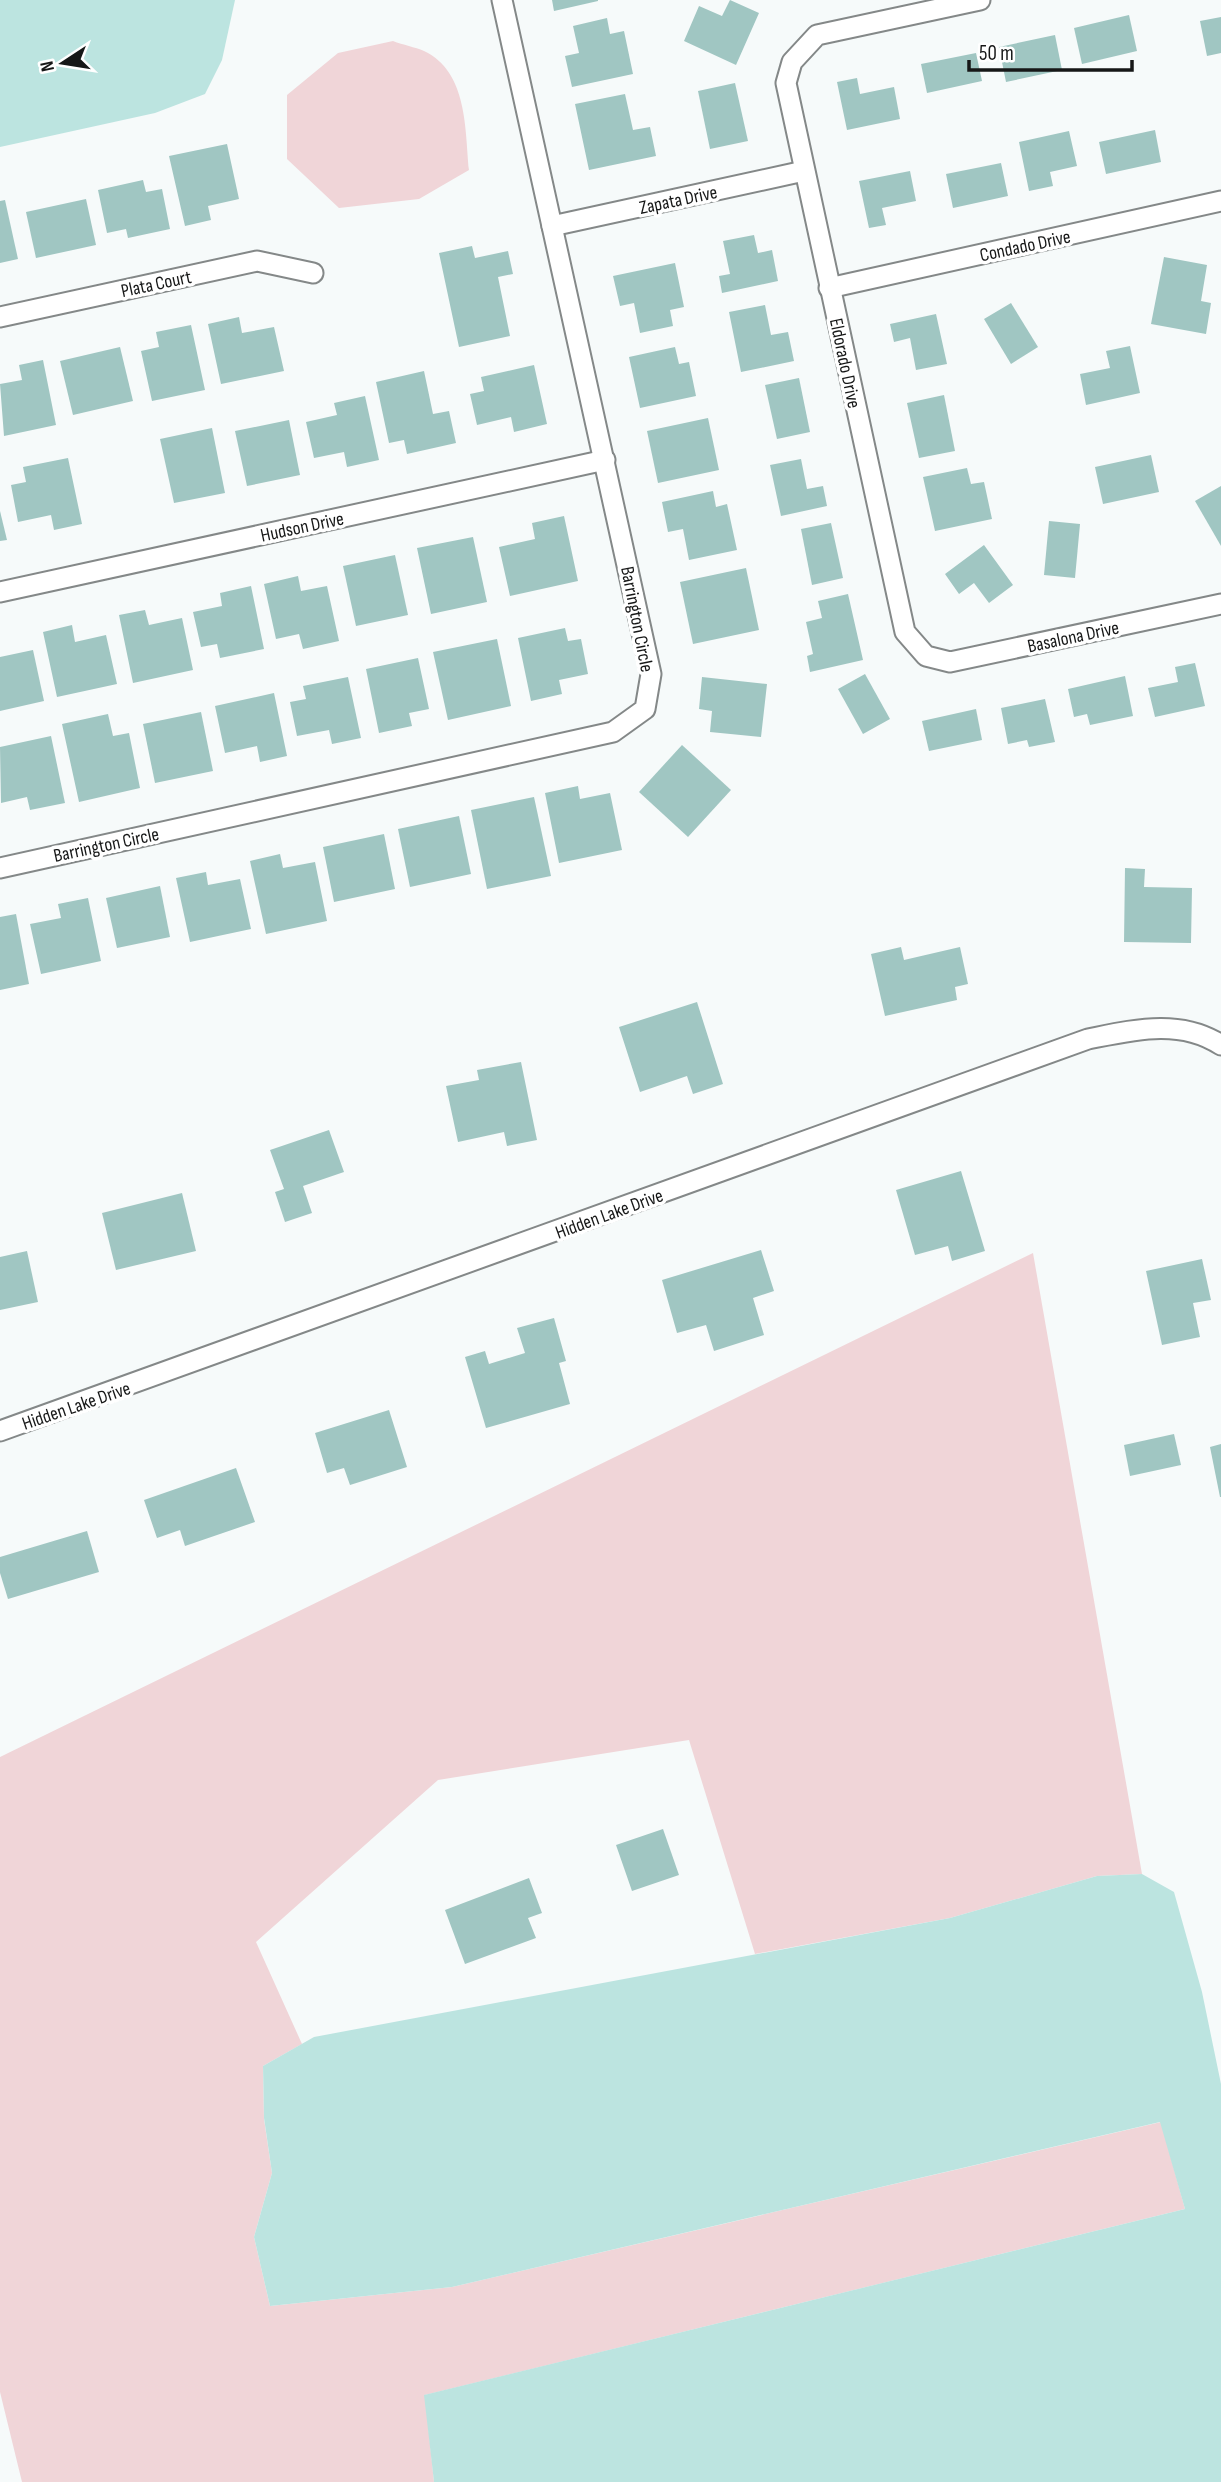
<svg xmlns="http://www.w3.org/2000/svg" width="1221" height="2482" viewBox="0 0 1221 2482" font-family="'Sofia Sans Condensed',sans-serif">
<style>
.green{fill:#f0d5d8}
.water{fill:#bce4e0}
.building{fill:#a0c6c2}
.lines{fill:none;stroke-linecap:round;stroke-linejoin:round}
.street-casing{stroke:#848888;stroke-width:23}
.street{stroke:#fff;stroke-width:19}
.labels{text-anchor:middle;stroke-width:7;stroke-linejoin:round;paint-order:stroke}
.street-label{font-size:19px;fill:#161717;stroke:#fff}
</style>
<rect width="100%" height="100%" fill="#f6fafa"/>
<g class="green">
<path d="M 393,41 C 403,45 415,47 424,51 C 468,72 465,130 469,170 L 419,199 L 339,208 L 287,159 L 287,95 L 338,53 Z"/>
<polygon points="1033,1253 1142,1874 1097,1876 950,1918 755,1954 689,1740 438,1780 256,1942 302,2044 263,2066 264,2119 272,2173 254,2237 270,2306 452,2287 1161,2122 1185,2209 425,2395 434,2482 22,2482 0,2392 0,1757"/>
</g>
<g class="water">
<polygon points="0,0 235,0 222,60 205,94 155,113 0,147"/>
<polygon points="1142,1874 1174,1892 1202,1992 1221,2084 1221,2482 434,2482 424,2395 1185,2209 1160,2122 452,2287 270,2306 254,2237 272,2173 264,2118 263,2066 314,2037 950,1918 1097,1876"/>
</g>
<g class="building">
<polygon points="552,0 598,0 598,1 554,11"/>
<polygon points="730,0 759,13 736,65 684,41 699,6 722,16"/>
<polygon points="1129,15 1137,51 1082,64 1074,28"/>
<polygon points="1221,17 1221,53 1207,56 1200,21"/>
<polygon points="607,18 610,34 624,31 633,74 572,87 565,56 579,53 573,26"/>
<polygon points="1055,35 1062,70 1006,82 999,47"/>
<polygon points="976,53 982,81 927,93 921,64"/>
<polygon points="857,78 860,94 894,87 900,119 847,130 837,82"/>
<polygon points="735,83 748,141 710,149 698,91"/>
<polygon points="625,94 633,130 650,127 656,156 589,170 575,104"/>
<polygon points="1155,130 1161,162 1106,174 1099,142"/>
<polygon points="1069,131 1077,166 1050,172 1053,186 1029,191 1019,142"/>
<polygon points="227,144 239,199 208,206 211,220 185,226 169,156"/>
<polygon points="1001,163 1008,196 953,208 946,174"/>
<polygon points="910,171 916,201 882,208 886,225 869,228 859,181"/>
<polygon points="143,180 146,192 162,189 170,229 128,238 126,229 107,233 98,190"/>
<polygon points="86,199 96,245 36,258 26,212"/>
<polygon points="5,200 18,259 0,263 0,201"/>
<polygon points="754,235 758,253 772,250 778,281 722,293 719,276 730,274 723,241"/>
<polygon points="472,246 475,258 508,251 513,274 498,277 510,336 459,347 439,253"/>
<polygon points="1164,257 1207,265 1201,301 1211,303 1206,334 1151,324"/>
<polygon points="675,263 684,307 670,310 673,326 640,333 634,303 620,306 613,276"/>
<polygon points="1011,303 1038,347 1011,364 984,319"/>
<polygon points="765,305 771,335 788,332 794,361 741,372 729,312"/>
<polygon points="936,314 947,364 916,370 910,338 894,342 890,324"/>
<polygon points="239,317 242,333 274,327 284,371 221,384 208,324"/>
<polygon points="191,325 205,390 152,401 141,351 159,347 156,332"/>
<polygon points="1130,346 1140,393 1086,405 1080,374 1110,368 1106,351"/>
<polygon points="120,347 133,401 73,415 60,361"/>
<polygon points="675,347 679,364 689,362 696,396 640,408 629,357"/>
<polygon points="43,360 56,425 4,436 0,384 22,380 19,365"/>
<polygon points="534,365 547,424 514,432 511,417 477,425 470,394 484,391 481,377"/>
<polygon points="424,371 433,414 449,411 456,443 407,454 404,440 389,443 376,382"/>
<polygon points="799,378 810,432 777,439 765,385"/>
<polygon points="944,395 955,451 919,458 907,403"/>
<polygon points="365,396 379,460 347,467 344,452 314,458 306,422 337,415 334,403"/>
<polygon points="708,418 719,470 658,483 647,431"/>
<polygon points="289,420 300,475 247,486 235,431"/>
<polygon points="212,428 225,493 174,503 160,439"/>
<polygon points="1151,455 1159,492 1103,504 1095,467"/>
<polygon points="68,458 82,524 54,530 51,515 18,522 11,485 26,482 23,467"/>
<polygon points="801,459 807,489 823,486 827,506 781,516 770,465"/>
<polygon points="967,468 971,484 984,482 992,519 935,531 923,477"/>
<polygon points="1221,486 1221,546 1195,501"/>
<polygon points="713,491 716,507 727,504 737,550 689,560 683,529 668,532 662,502"/>
<polygon points="0,511 7,540 0,541"/>
<polygon points="564,516 578,581 510,596 499,547 535,539 532,523"/>
<polygon points="1049,521 1080,524 1075,578 1044,575"/>
<polygon points="831,523 843,578 812,585 801,529"/>
<polygon points="473,537 487,602 431,614 417,548"/>
<polygon points="984,545 1013,585 989,603 974,583 959,594 945,574"/>
<polygon points="395,555 408,615 356,626 343,566"/>
<polygon points="746,568 759,630 693,644 680,582"/>
<polygon points="298,576 301,591 327,586 339,641 303,649 299,634 276,639 264,584"/>
<polygon points="251,586 264,649 220,658 217,644 201,647 193,612 222,606 220,593"/>
<polygon points="848,594 863,660 810,672 807,656 813,654 806,622 822,618 818,601"/>
<polygon points="145,610 149,625 182,618 193,670 133,683 119,615"/>
<polygon points="72,625 75,642 106,635 117,684 57,697 43,632"/>
<polygon points="565,628 568,641 581,639 588,674 559,680 562,694 531,701 518,638"/>
<polygon points="497,639 511,706 448,720 433,652"/>
<polygon points="33,650 44,701 0,711 0,657"/>
<polygon points="418,658 429,709 409,713 412,726 379,733 366,669"/>
<polygon points="1195,663 1205,706 1155,717 1148,688 1178,682 1175,667"/>
<polygon points="865,674 890,719 863,734 838,689"/>
<polygon points="1125,676 1133,716 1090,725 1087,714 1074,717 1068,689"/>
<polygon points="348,677 361,738 332,744 329,730 297,736 290,702 306,699 303,686"/>
<polygon points="702,677 767,684 761,737 710,732 712,711 699,709"/>
<polygon points="274,693 287,756 260,762 257,746 225,753 215,706"/>
<polygon points="1045,699 1055,742 1029,747 1027,740 1008,744 1001,708"/>
<polygon points="976,709 982,740 929,751 922,721"/>
<polygon points="201,712 213,771 155,783 143,724"/>
<polygon points="108,714 113,736 129,733 140,788 79,802 62,724"/>
<polygon points="51,736 65,803 30,810 27,797 1,803 0,747"/>
<polygon points="682,745 731,790 688,837 639,792"/>
<polygon points="578,786 580,799 610,793 622,850 559,863 545,793"/>
<polygon points="534,797 551,876 487,889 471,810"/>
<polygon points="459,816 471,874 410,887 398,829"/>
<polygon points="384,834 395,889 334,902 323,847"/>
<polygon points="280,854 283,868 315,862 327,921 266,934 250,861"/>
<polygon points="1125,868 1145,869 1144,887 1192,888 1191,943 1124,942"/>
<polygon points="206,872 208,885 240,879 251,929 190,942 176,878"/>
<polygon points="160,886 170,937 117,948 106,898"/>
<polygon points="88,898 101,961 41,974 30,924 61,918 58,904"/>
<polygon points="16,914 29,984 0,990 0,917"/>
<polygon points="901,947 904,960 960,947 968,984 955,987 957,1000 885,1016 871,954"/>
<polygon points="697,1002 723,1084 693,1094 687,1076 640,1092 619,1027"/>
<polygon points="521,1062 537,1140 507,1146 504,1132 458,1142 446,1086 479,1080 477,1070"/>
<polygon points="329,1130 344,1172 303,1186 312,1213 285,1222 275,1192 284,1189 270,1150"/>
<polygon points="961,1171 985,1251 952,1261 948,1246 915,1255 896,1190"/>
<polygon points="182,1193 196,1251 116,1270 102,1213"/>
<polygon points="761,1250 774,1291 753,1298 764,1335 714,1351 706,1325 677,1333 662,1280"/>
<polygon points="27,1251 38,1302 0,1310 0,1257"/>
<polygon points="1202,1259 1211,1300 1193,1303 1200,1337 1162,1345 1146,1271"/>
<polygon points="554,1318 566,1361 559,1363 570,1404 486,1428 465,1357 485,1351 489,1364 525,1353 517,1328"/>
<polygon points="389,1410 407,1467 350,1485 344,1468 327,1473 315,1433"/>
<polygon points="1174,1434 1181,1465 1130,1476 1124,1445"/>
<polygon points="1221,1444 1221,1497 1220,1497 1210,1447"/>
<polygon points="236,1468 255,1522 185,1546 180,1530 157,1538 144,1500"/>
<polygon points="87,1531 99,1572 8,1599 0,1573 0,1557"/>
<polygon points="663,1829 679,1875 632,1891 616,1845"/>
<polygon points="529,1878 542,1913 528,1918 536,1938 465,1964 445,1910"/>
</g>
<g class="lines">
<defs>
<g id="street">
<polyline points="980,0 817,35 792,62 786,83 905,632 926,656 950,662 1221,604"/>
<polyline points="552,226 804,171"/>
<polyline points="829,288 1221,201"/>
<polyline points="0,317 257,261 313,273"/>
<polyline points="0,592 605,460"/>
<polyline points="0,868 613,732 645,709 651,674 502,0"/>
<path d="M 0,1431 L 1088,1039 C 1133,1030 1180,1018 1221,1045"/>
</g>
</defs>
<use href="#street" class="street-casing"/>
<use href="#street" class="street"/>
</g>
<g class="labels">
<g class="street-label">
<text transform="translate(678 199) rotate(-12)" y="7">Zapata Drive</text>
<text transform="translate(1025 245) rotate(-12)" y="7">Condado Drive</text>
<text transform="translate(156 283) rotate(-12)" y="7">Plata Court</text>
<text transform="translate(846 363) rotate(78)" y="7">Eldorado Drive</text>
<text transform="translate(302 526) rotate(-12)" y="7">Hudson Drive</text>
<text transform="translate(638 619) rotate(79)" y="7">Barrington Circle</text>
<text transform="translate(1073 636) rotate(-12)" y="7">Basalona Drive</text>
<text transform="translate(106 844) rotate(-12)" y="7">Barrington Circle</text>
<text transform="translate(609 1213) rotate(-20)" y="7">Hidden Lake Drive</text>
<text transform="translate(76 1405) rotate(-19)" y="7">Hidden Lake Drive</text>
</g>
</g>
<g transform="translate(63 63) rotate(258)" stroke="#ffffff" stroke-width="5" paint-order="stroke">
<path d="M0-5L12 26L0 18L-12 26Z" fill="#161717"/>
<text y="-10" font-size="19" font-weight="bold" text-anchor="middle" fill="#161717">N</text>
</g>
<path d="M969 60v10h163v-10" fill="none" stroke="#161717" stroke-width="3.5"/>
<text x="979" y="60" font-size="21" fill="#161717" stroke="#ffffff" stroke-width="5" paint-order="stroke">50 m</text>
</svg>
